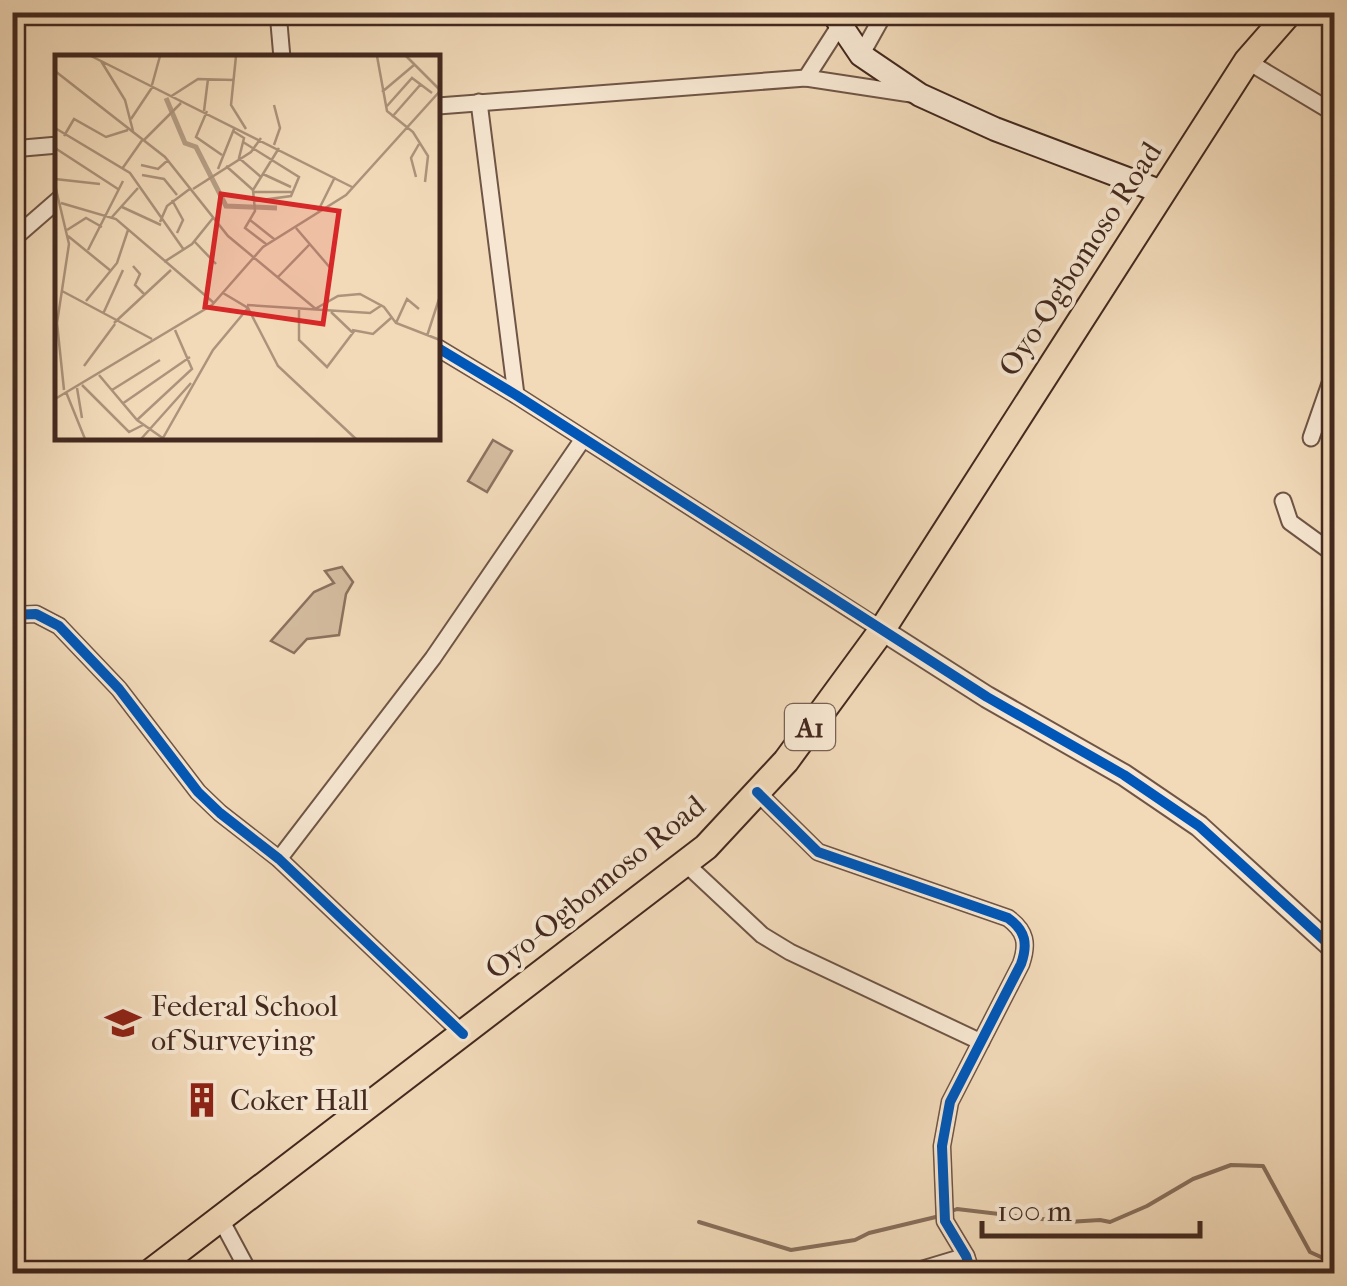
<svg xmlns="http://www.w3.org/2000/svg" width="1347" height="1286" viewBox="0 0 1347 1286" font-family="'IM FELL French Canon',serif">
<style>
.grass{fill:#d4bc9f;stroke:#8c725f;stroke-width:2.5}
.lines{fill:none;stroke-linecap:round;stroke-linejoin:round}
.stream{stroke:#886f5c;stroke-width:4}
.minor-casing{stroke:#6f5546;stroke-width:19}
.tertiary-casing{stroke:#6f5546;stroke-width:24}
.secondary-casing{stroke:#43291f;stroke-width:26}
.trunk-casing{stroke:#43291f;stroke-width:29}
.minor{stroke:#f7e7d2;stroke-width:15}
.tertiary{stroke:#f7e7d2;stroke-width:20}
.secondary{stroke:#f7e7d2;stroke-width:22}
.trunk{stroke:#f2dab9;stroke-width:25}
.cycleway-casing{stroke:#f7e7d2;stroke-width:16}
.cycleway{stroke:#0057b8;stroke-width:10}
.labels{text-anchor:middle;stroke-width:8;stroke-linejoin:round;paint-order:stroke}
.shield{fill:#f7e7d2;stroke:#796255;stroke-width:2.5}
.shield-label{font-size:28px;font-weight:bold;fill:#43291f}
.street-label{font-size:30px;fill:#43291f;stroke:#f7e7d2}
.poi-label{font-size:30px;fill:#43291f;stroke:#f7e7d2;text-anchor:start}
.inset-river{fill:none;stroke:#b69e85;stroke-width:5}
.inset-road{fill:none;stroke:#ac937b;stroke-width:2.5}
.view{fill:#d62828;fill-opacity:0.15;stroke:#d62828;stroke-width:5}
.inset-edge{fill:none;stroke:#43291f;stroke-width:5}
</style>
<rect width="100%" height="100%" fill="#f2dab9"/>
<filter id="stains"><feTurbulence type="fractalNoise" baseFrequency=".002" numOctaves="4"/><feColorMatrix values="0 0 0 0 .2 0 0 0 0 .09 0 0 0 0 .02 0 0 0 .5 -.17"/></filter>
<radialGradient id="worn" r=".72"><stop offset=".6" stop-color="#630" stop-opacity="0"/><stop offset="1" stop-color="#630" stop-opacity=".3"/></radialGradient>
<g class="grass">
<polygon points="493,440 512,451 487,492 468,481"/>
<polygon points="342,567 353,582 346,594 339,635 307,639 294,653 271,641 314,592 334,583 325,571"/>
</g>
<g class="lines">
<g class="stream">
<polyline points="949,1212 957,1209 1068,1222 1100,1220 1110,1222 1147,1206 1193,1179 1231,1165 1263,1166 1310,1252 1334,1263"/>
<polyline points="699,1222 791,1250 855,1240 869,1233 940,1216"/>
</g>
<defs>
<g id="minor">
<polyline points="278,12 282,58"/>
<polyline points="861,55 885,12"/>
<polyline points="1247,61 1334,113"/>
<polyline points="806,78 840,25"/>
<polyline points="479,102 516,395"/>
<polyline points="438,106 806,78 911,94"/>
<polyline points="12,149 58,145"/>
<polyline points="12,240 58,200"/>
<polyline points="438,348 516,395 882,630"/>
<polyline points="1311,438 1334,372"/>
<polyline points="1283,501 1290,522 1334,554"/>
<polyline points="12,615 36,614 59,626 119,689 198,792 220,813 279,859 463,1034"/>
<path d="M 757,792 L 818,852 L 1008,918 C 1026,931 1028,944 1021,964 L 950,1102 L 942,1146 L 945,1221 L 966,1256 L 972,1274"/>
<polyline points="279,859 433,658 583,439"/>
<polyline points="685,863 762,935 790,952 981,1042"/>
<polyline points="220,1218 250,1274"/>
<polyline points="906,1274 966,1256"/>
</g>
<polyline id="tertiary" points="882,630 987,697 1124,775 1199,826 1334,949"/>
<polyline id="secondary" points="832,12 861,55 920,95 995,129 1162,192"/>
<polyline id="trunk" points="148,1274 706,847 786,761 882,630 1247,61 1290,12"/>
</defs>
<use href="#minor" class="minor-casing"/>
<use href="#tertiary" class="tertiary-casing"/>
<use href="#secondary" class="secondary-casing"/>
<use href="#trunk" class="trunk-casing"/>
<use href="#minor" class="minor"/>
<use href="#tertiary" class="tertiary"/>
<use href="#secondary" class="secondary"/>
<use href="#trunk" class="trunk"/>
<defs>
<g id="cycleway">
<polyline points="438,348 516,395 987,697 1124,775 1199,826 1334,949"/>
<polyline points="12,615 36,614 59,626 119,689 198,792 220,813 279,859 463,1034"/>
<path d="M 757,792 L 818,852 L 1008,918 C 1026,931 1028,944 1021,964 L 950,1102 L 942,1146 L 945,1221 L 966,1256 L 972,1274"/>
</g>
</defs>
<use href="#cycleway" class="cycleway-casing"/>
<use href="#cycleway" class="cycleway"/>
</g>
<defs>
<symbol id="school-bare" viewBox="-9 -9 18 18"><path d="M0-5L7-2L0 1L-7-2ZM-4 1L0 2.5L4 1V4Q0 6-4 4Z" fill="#8f2418" stroke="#f7e7d2" stroke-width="2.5" paint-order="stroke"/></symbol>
<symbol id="building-bare" viewBox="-9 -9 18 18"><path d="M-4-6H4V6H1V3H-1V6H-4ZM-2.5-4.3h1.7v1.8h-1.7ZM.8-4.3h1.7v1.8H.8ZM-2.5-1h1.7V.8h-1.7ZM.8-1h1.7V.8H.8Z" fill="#8f2418" stroke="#f7e7d2" stroke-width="2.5" paint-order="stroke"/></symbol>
</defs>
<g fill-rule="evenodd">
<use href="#school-bare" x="98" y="998" width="50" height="50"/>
<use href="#building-bare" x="177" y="1075" width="50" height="50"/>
</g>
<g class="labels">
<rect class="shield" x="785" y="704" width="50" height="46" rx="8"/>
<g class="shield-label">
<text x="810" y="737">A1</text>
</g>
<g class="street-label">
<text transform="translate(1080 259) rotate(-57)" y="10">Oyo-Ogbomoso Road</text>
<text transform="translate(595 887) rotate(-39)" y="10">Oyo-Ogbomoso Road</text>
</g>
<g class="poi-label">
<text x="151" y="1016">Federal School<tspan x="151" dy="34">of Surveying</tspan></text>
<text x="230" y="1110">Coker Hall</text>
</g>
</g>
<g transform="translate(55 55)">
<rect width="385" height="385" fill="#f2dab9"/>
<path class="inset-river" d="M 111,43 L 130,88 L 141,92 L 171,151 L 222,153"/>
<path class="inset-road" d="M 36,1 L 297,132M 181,1 L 176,50 L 191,74M 322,1 L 332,56 L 358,77 L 373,101 L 370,127M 351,1 L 384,34M 46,6 L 70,45 L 78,76M 0,16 L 110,102 L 173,181 L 262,255M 97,30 L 105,1M 327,37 L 359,10M 115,42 L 143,24 L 179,25M 332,51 L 357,23 L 377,38M 149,56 L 153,24M 152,56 L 141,82 L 167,100M 337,62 L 366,29M 76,64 L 98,31M 0,73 L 75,118 L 129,195M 178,76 L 189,83 L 184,103 L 206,122M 9,81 L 19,64 L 51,82 L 73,75M 89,85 L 126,48M 188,87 L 244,122 L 236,141 L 199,146M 219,90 L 225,73 L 219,50M 0,93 L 63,134M 86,110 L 103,114 L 113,105M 171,111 L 198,135M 67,114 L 88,84M 163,114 L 179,74M 208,119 L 236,132M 87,120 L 109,124 L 122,140M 361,122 L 356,103 L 364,89M 0,124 L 45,129M 0,130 L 14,189 L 2,268 L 9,335M 138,134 L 196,97 L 206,83M 198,137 L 238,137M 117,145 L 128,165 L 122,178M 6,148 L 61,164 L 159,248M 67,152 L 106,170M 263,156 L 280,122M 57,162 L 83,133M 195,165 L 219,184M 105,167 L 112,151 L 136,133M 241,173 L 277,215M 12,175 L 31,163 L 47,172M 13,181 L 56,216M 139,186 L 161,209M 211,189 L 190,173 L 200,156 L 198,135 L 224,93M 33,195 L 68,126M 109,207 L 137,189 L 158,163M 78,211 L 85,219 L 80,230 L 90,240M 222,223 L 254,190M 7,236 L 97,284M 168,238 L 193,253 L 223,311 L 301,384M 31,246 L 62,208 L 73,175M 192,250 L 315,258 L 327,250M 260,254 L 283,241 L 305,239 L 329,252 L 341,268 L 385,285M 244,255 L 244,285 L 272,312 L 300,275M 276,257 L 298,278M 48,259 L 68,215M 59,268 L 116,215M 341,268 L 352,244 L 364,254M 297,275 L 318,279 L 336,263M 372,281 L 384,244M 29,311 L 60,269M 44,320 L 82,365 L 109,384M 27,330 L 74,377 L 88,370M 22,333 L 27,363M 57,335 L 105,305M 11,337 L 30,384M 0,344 L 157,250 L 208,192 L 291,140 L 385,36M 67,349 L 135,302M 82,365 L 137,314 L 120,275M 108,383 L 158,295 L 193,253M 86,384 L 136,328"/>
<path class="view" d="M 166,139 L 284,156 L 268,269 L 150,252 Z"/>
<rect width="385" height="385" class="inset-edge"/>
</g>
<rect width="1347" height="1286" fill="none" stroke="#f2dab9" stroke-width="50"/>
<rect x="15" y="15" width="1317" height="1256" fill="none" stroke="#43291f" stroke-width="5"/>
<rect x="25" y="25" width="1297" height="1236" fill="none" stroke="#43291f" stroke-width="2.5"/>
<path d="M982 1221v15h218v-15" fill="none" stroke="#43291f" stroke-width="5"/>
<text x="997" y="1221" font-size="30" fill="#43291f" stroke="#f7e7d2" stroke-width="8" paint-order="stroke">100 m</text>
<rect width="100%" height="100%" filter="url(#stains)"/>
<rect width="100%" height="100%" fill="url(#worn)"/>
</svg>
